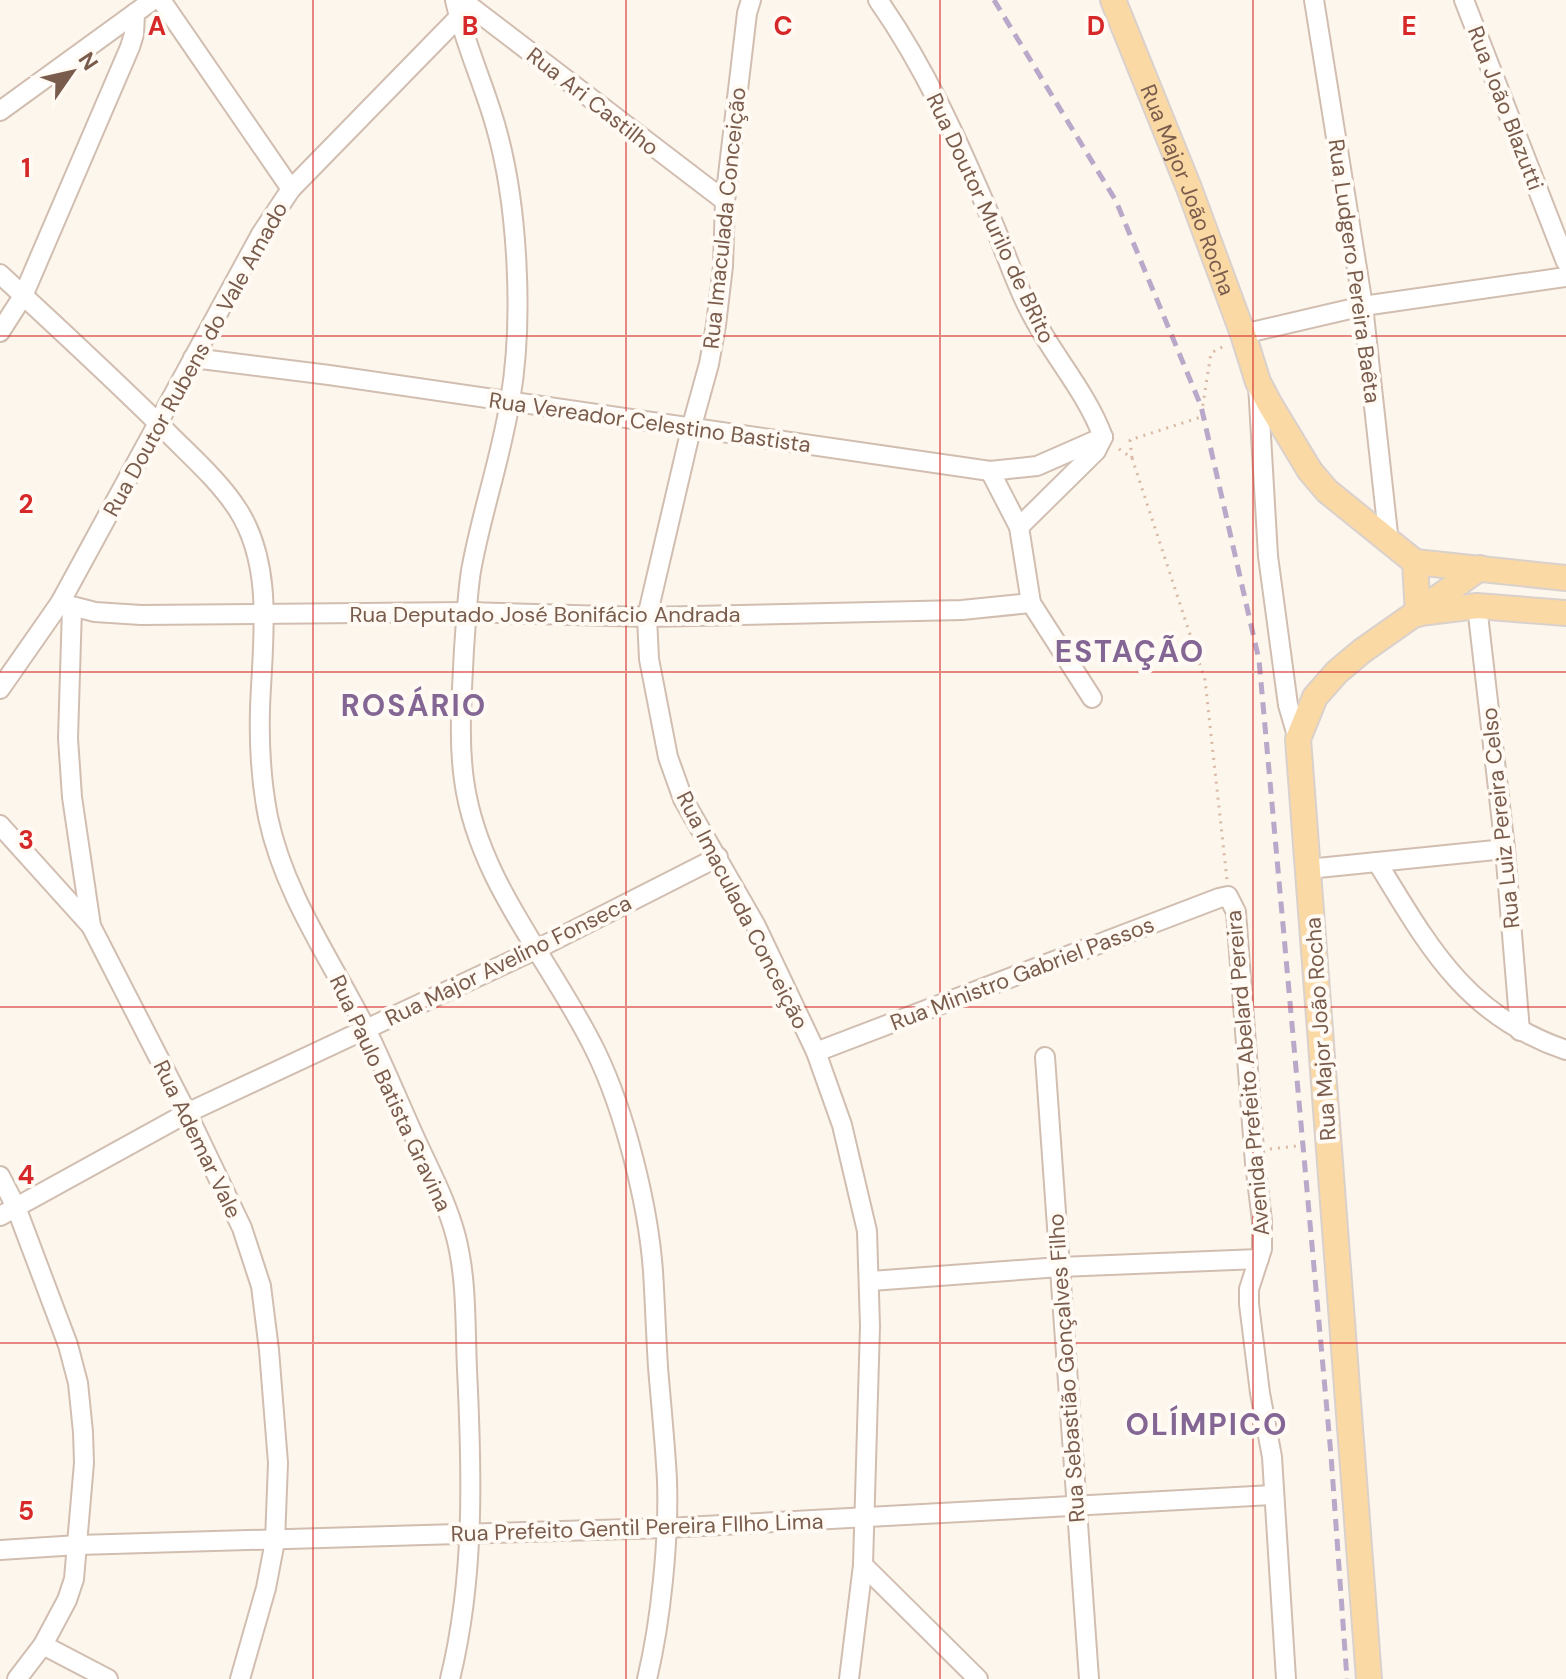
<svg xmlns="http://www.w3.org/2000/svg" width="1566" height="1679" viewBox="0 0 1566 1679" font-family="'DM Sans',sans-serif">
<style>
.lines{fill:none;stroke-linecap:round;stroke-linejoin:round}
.minor-casing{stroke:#d1beb0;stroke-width:22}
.major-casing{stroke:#dad1cd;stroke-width:28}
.path{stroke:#d9b8a5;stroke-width:3;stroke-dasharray:2 6;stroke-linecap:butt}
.minor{stroke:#fff;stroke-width:18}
.major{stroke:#fbd9a5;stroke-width:24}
.rail{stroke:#b9a8c9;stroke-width:5;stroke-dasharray:12 8;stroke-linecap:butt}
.grid{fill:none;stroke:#d62828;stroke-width:2;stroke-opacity:0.55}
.labels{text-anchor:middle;stroke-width:8;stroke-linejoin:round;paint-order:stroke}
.street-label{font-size:22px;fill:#7a5c4d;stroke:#fffaf3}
.district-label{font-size:30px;font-weight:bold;letter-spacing:2px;fill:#846695;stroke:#fffaf3}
.grid-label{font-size:26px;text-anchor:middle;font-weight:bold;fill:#d62828;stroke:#fffaf3;stroke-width:8;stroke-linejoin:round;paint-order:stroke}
</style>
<rect width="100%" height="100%" fill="#fdf6ec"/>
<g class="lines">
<defs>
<g id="minor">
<polyline points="161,0 291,189"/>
<path d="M 455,0 C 464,42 483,82 495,124 C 518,202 524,320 510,401 C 501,458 481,514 471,571 C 467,597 466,623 464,649 C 462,692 458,737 464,780 C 478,883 552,961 596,1052 C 625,1112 648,1204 653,1271 C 655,1303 656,1335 658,1367 C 661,1404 665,1442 667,1480 C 669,1540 661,1621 647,1679"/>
<polyline points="462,0 725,201"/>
<polyline points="751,0 747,13 725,201 723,266 716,325 709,364 691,429 647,617 649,659 668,757 683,799 756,926 816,1052 842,1125 867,1231 870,1326 863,1565 849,1679"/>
<path d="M 878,0 C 925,67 958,141 990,216 C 1004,247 1014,281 1030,311 C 1052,355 1086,391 1103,437"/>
<polyline points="1314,0 1363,306 1389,543"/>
<polyline points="1464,0 1566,262"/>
<polyline points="0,111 153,0"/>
<path d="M 0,274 C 57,327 115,380 170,435 C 193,458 221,483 238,510 C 275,568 262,644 260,709 C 259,745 261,781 268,817 C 284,894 331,960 366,1029 C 383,1064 398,1100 414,1136 C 429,1169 447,1202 456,1237 C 467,1280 465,1325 467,1369 C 472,1473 475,1577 450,1679"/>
<polyline points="0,332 23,296 130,47 134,34 135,13"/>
<polyline points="1243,334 1363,306 1566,277"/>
<polyline points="193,358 329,375 990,471 1037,466 1103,437"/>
<polyline points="1258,384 1268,556 1288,705 1298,739"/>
<polyline points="990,471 1019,527 1031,603 1092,698"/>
<polyline points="1019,527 1096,451 1103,437"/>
<polyline points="60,603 95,612 141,615 467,612 647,617 962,610 1031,603"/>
<polyline points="1477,606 1505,849 1520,1031"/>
<polyline points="72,608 68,738 72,797 91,926 187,1113 242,1228 261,1286 269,1350 278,1463 275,1541 266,1588 240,1679"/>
<polyline points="0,689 60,603 261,234 291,189 457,19"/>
<polyline points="0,825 91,926"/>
<path d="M 1377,862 C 1429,947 1466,1016 1566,1050"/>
<polyline points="1308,869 1505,849"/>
<polyline points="816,1052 1219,898 1228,896 1236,912 1255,1163 1262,1221 1262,1249 1249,1289 1249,1304 1260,1393 1272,1457 1286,1679"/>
<polyline points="1045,1057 1089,1679"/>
<polyline points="0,1176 16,1207 68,1345 78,1383 83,1432 84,1463 74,1579 67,1600 43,1645 17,1679"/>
<polyline points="0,1216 187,1113 537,949 718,857"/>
<polyline points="871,1281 1060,1267 1259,1259"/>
<polyline points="0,1550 78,1545 666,1528 1273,1495"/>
<polyline points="863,1565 978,1679"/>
<polyline points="43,1645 108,1679"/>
</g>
<g id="major">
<path id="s1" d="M 1113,0 L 1189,188 L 1243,334 L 1258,382 L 1269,403 L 1310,471 L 1327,491 L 1415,562 L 1418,614"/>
<polyline points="1415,562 1566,578"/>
<polyline points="1420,613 1477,606 1566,613"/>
<polyline points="1369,1679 1298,739 1315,697 1337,672 1362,651 1480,568"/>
</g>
</defs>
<use href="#minor" class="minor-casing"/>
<use href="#major" class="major-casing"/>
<g class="path">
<polyline points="1119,449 1132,458 1130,440 1201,417 1211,353 1224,346"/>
<polyline points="1132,458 1205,680 1227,880"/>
<polyline points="1270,1149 1306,1145"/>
</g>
<use href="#minor" class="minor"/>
<use href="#major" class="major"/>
<polyline class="rail" points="994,0 1116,201 1201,406 1259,660 1331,1455 1347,1679"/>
</g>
<path class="grid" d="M 313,0 L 313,1679M 626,0 L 626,1679M 940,0 L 940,1679M 1253,0 L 1253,1679M 0,336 L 1566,336M 0,672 L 1566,672M 0,1007 L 1566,1007M 0,1343 L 1566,1343"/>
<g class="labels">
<g class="street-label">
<text transform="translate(593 101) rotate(38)" y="8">Rua Ari Castilho</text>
<text transform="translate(1506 108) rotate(69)" y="8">Rua João Blazutti</text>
<text dy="8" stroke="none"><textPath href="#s1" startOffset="204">Rua Major João Rocha</textPath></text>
<text transform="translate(724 218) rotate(-84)" y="8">Rua Imaculada Conceição</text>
<text transform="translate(991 218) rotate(65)" y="8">Rua Doutor Murilo de BRito</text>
<text transform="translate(1355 271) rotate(82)" y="8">Rua Ludgero Pereira Baêta</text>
<text transform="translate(195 359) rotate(-61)" y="8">Rua Doutor Rubens do Vale Amado</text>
<text transform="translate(650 422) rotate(8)" y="8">Rua Vereador Celestino Bastista</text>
<text x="545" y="622">Rua Deputado José Bonifácio Andrada</text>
<text transform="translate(1500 818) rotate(-96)" y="8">Rua Luiz Pereira Celso</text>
<text transform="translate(743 910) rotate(63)" y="8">Rua Imaculada Conceição</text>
<text transform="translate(508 960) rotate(-26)" y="8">Rua Major Avelino Fonseca</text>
<text transform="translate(1022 973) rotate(-21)" y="8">Rua Ministro Gabriel Passos</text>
<text transform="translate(1320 1029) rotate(-94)" y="8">Rua Major João Rocha</text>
<text transform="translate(1247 1073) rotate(-95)" y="8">Avenida Prefeito Abelard Pereira</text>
<text transform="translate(391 1093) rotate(65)" y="8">Rua Paulo Batista Gravina</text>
<text transform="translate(198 1139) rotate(64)" y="8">Rua Ademar Vale</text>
<text transform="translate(1066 1368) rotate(-94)" y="8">Rua Sebastião Gonçalves Filho</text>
<text transform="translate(637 1527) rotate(-2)" y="8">Rua Prefeito Gentil Pereira FIlho Lima</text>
</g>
<g class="district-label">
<text x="1130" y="662">ESTAÇÃO</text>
<text x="414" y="716">ROSÁRIO</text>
<text x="1207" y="1435">OLÍMPICO</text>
</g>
</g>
<g class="grid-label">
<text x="157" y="35">A</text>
<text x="470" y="35">B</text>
<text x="783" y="35">C</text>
<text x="1096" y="35">D</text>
<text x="1409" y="35">E</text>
<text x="26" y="177">1</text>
<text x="26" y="513">2</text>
<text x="26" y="849">3</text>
<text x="26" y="1184">4</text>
<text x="26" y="1520">5</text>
</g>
<g transform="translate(72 72) rotate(56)" stroke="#fffaf3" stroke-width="6" paint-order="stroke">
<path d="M0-6L14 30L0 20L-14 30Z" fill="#7a5c4d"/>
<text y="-12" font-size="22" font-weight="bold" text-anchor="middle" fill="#7a5c4d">N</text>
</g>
</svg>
